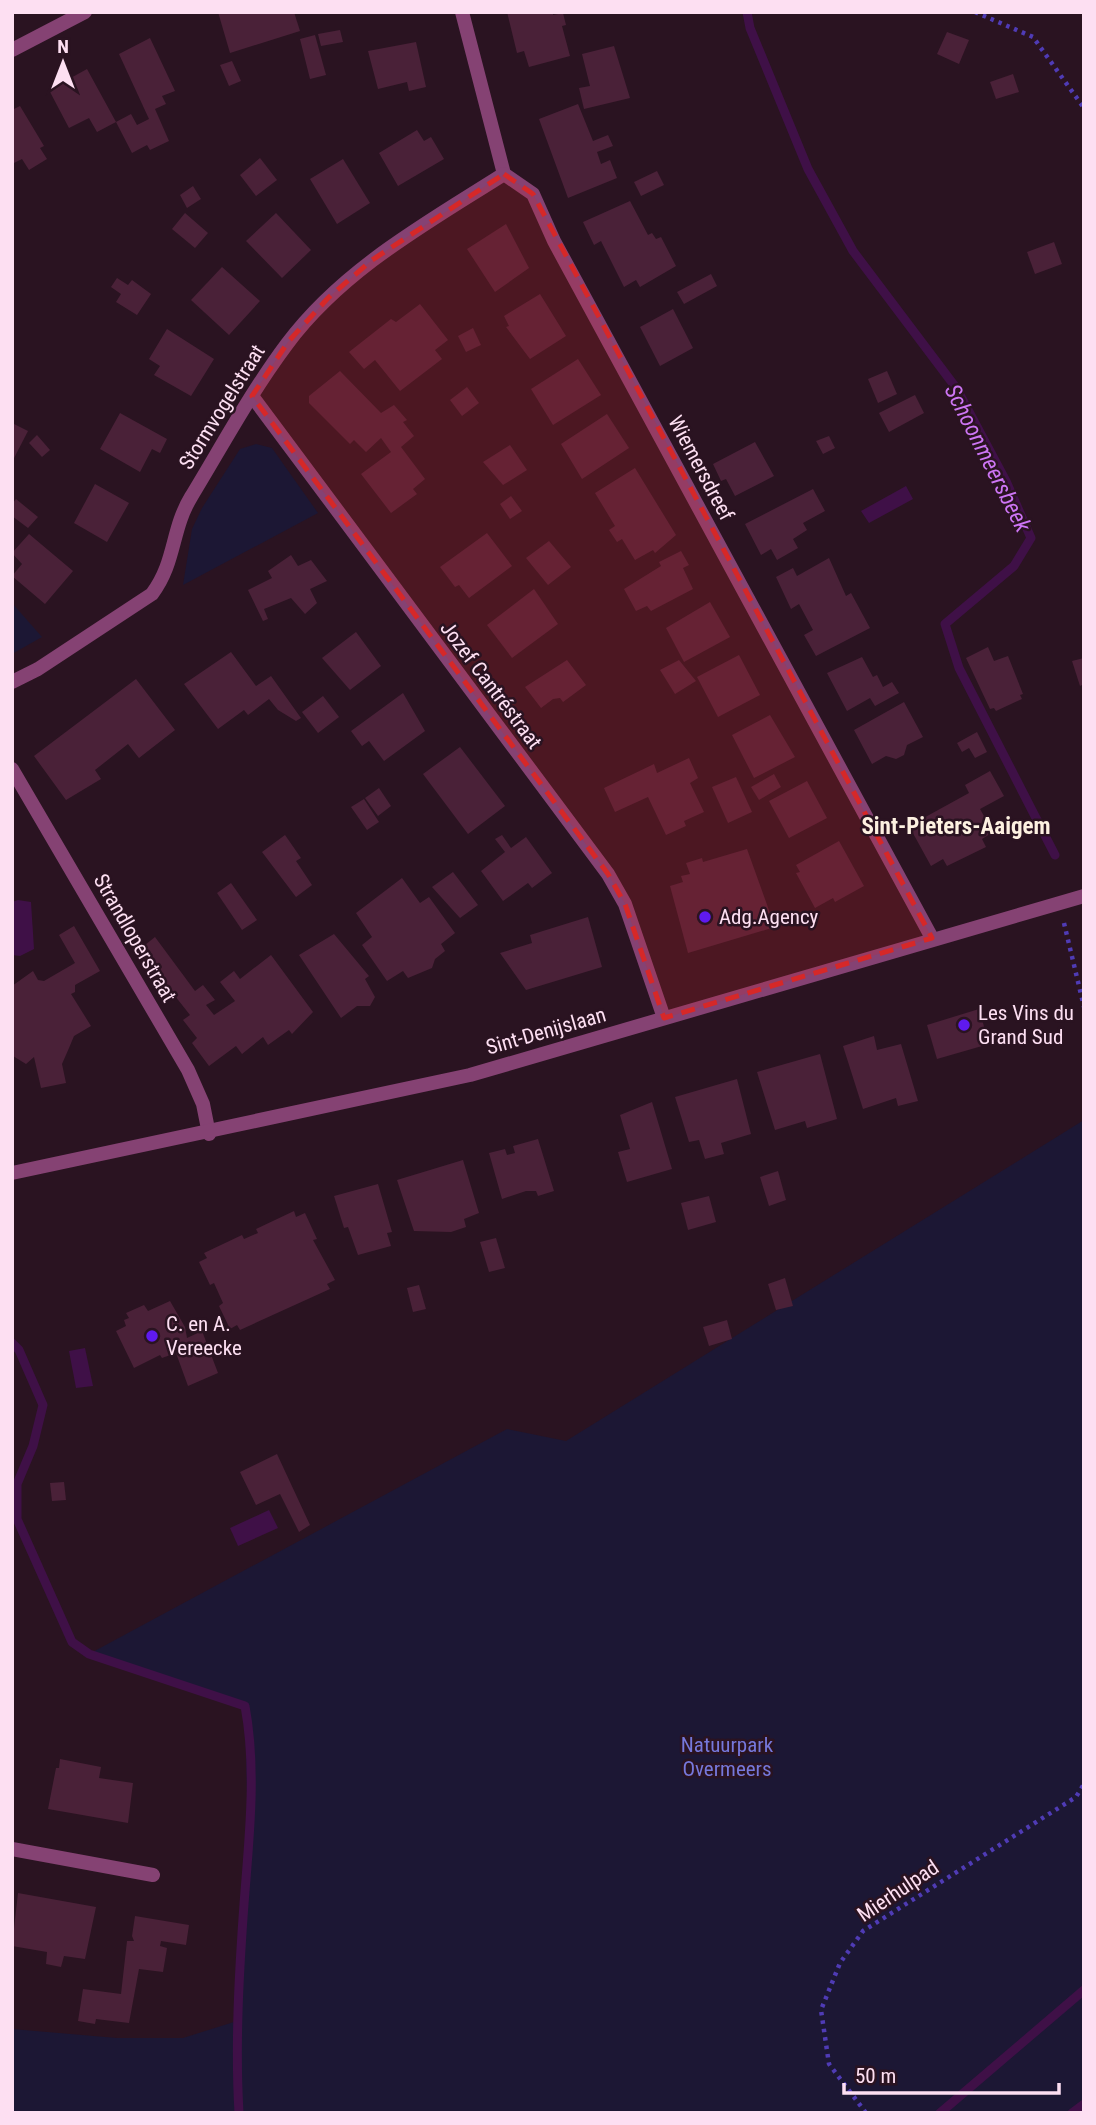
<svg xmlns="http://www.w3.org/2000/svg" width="1096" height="2125" viewBox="0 0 1096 2125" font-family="'Roboto Condensed',sans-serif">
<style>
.green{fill:#1c1734}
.water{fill:#3f1047}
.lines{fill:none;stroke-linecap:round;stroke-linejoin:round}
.stream{stroke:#3f1047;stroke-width:9}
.building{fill:#4a2138}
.path{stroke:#4f3bb5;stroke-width:4.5;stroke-dasharray:3.5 5;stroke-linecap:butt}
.pedestrian{stroke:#854273;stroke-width:14}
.minor{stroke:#854273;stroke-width:14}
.tertiary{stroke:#854273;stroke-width:14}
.marked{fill:#d62828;fill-opacity:0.2;stroke:#d62828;stroke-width:5;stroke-dasharray:14 9;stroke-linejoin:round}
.poi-dot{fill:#5f1aee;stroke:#2a1321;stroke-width:2.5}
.labels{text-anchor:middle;stroke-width:5;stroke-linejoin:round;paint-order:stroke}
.street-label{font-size:21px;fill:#fddff2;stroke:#2a1321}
.poi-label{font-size:21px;fill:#fddff2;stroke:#2a1321;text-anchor:start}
.park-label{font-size:21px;fill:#7678db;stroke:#2a1321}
.water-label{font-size:23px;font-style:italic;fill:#cd75f4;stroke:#2a1321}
.neighbourhood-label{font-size:23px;font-weight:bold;fill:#fdf1e1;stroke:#2a1321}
</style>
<rect width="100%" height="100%" fill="#2a1321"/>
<g class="green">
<polygon points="256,444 272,448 318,513 183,585 192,529 202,508 240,449"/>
<polygon points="12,603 42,637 12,654"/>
<polygon points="1084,1120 1084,2113 12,2113 12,2029 117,2038 183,2038 237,2021 248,1843 245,1707 89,1654 507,1429 566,1441"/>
</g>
<g class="water">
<polygon points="906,486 913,499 869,523 861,511"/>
<polygon points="18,900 31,902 34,949 20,956 12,955 12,902"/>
<polygon points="85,1348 93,1386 76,1388 69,1351"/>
<polygon points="269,1510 278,1528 238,1546 230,1528"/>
</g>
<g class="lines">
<g class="stream">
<polyline points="747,12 750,28 808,169 853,251 957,389 1006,481 1031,538 1014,566 945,624 959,668 1055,855"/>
<path d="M 12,1343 L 19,1350 L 43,1405 L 33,1446 L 17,1484 L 17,1519 L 72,1642 L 89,1654 L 245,1706 C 257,1771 249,1838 244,1904 C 239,1973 235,2044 239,2113"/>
<polyline points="940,2113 1084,1990"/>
<polyline points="1072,2113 1084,2104"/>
</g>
</g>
<g class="building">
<polygon points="218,12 294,12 300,31 230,53"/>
<polygon points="507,12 553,12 553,15 563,13 566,25 562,26 570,56 529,67 524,51 517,53"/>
<polygon points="340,30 343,42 321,46 318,34"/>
<polygon points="947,32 969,40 959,64 937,54"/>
<polygon points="315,35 326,75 310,79 300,39"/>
<polygon points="150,38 175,91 162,96 166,104 155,109 169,141 150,150 147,145 132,153 116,122 131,114 137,125 149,119 119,54"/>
<polygon points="416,42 426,87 409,91 407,82 378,89 368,51"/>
<polygon points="614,46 630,98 584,109 579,88 590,86 582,54"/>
<polygon points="232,61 241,81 229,86 220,65"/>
<polygon points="87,69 116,122 97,132 89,118 69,128 49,90"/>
<polygon points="1013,74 1019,92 996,99 990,82"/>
<polygon points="578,104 593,141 608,135 613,146 597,152 601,164 610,160 617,178 568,198 539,119"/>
<polygon points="20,106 44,146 40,148 47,159 29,170 22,159 12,164 12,110"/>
<polygon points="417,130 424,141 431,137 444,159 398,186 379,153"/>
<polygon points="260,158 277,180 256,196 240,175"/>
<polygon points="343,159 370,203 337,224 310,179"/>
<polygon points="657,171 664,185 641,196 634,182"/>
<polygon points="193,186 201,199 187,208 180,195"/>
<polygon points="630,201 648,235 652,233 656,239 661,237 676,266 640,287 636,280 624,287 601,241 594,245 583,222"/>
<polygon points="185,213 208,233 195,248 172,229"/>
<polygon points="276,213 311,250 282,278 246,241"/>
<polygon points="506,224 529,268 495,292 467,249"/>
<polygon points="1054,242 1062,264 1035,274 1027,252"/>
<polygon points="222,267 260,301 229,335 191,300"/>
<polygon points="711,274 717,286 684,304 677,292"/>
<polygon points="117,278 128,285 132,280 151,294 137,315 116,302 121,294 111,287"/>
<polygon points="540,294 566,336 530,359 506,327 509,326 504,316"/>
<polygon points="420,304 448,340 435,350 442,359 400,391 375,360 364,369 349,352 391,319 396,322"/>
<polygon points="673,309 693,348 660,366 640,327"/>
<polygon points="473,328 481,345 466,352 458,336"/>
<polygon points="167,329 214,359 191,396 154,375 160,366 149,359"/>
<polygon points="578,359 601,395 553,425 531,389"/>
<polygon points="340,371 381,413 394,405 407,420 403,422 414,436 401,447 425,479 413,489 417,494 391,513 361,474 391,452 381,438 366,452 354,440 350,444 309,403 309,396"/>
<polygon points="887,371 897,394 878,403 868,379"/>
<polygon points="467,387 479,403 462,416 450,400"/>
<polygon points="915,395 924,413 889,432 879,413"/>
<polygon points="120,413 167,439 160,453 152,449 140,472 100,449"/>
<polygon points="607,414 629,448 582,479 561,444"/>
<polygon points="12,423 28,431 12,462"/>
<polygon points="37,435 50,450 42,457 29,443"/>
<polygon points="829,436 835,448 823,454 816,441"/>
<polygon points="755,442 774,476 735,496 726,479 721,481 713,464"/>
<polygon points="510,445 527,470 503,485 483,462"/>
<polygon points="635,468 676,535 655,553 653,550 635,560 622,539 617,542 609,530 615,526 595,493"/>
<polygon points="95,484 129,503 107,542 74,523"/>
<polygon points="813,489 825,511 803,523 807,530 793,539 798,548 777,560 771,549 761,555 745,524"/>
<polygon points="511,496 522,511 510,519 500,504"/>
<polygon points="16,499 38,517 28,528 12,516 12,504"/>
<polygon points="487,533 512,566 469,598 459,585 455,587 440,567"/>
<polygon points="29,534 73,571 45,604 12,576 22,564 12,553"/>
<polygon points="549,541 571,567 548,585 526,558"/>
<polygon points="681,551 689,565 683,568 693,589 651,611 647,606 636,611 624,589 661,566 659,562"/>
<polygon points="291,555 298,566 311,560 327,581 310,589 317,603 305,614 291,598 264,609 268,619 263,621 248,590 272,578 268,571"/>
<polygon points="829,558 846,596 851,593 870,628 816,656 804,635 813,630 799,604 791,609 776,577 793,568 797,576"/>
<polygon points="534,589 558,624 512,658 487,625"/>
<polygon points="710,602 730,637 684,662 666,628"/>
<polygon points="356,632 381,666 350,690 322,658"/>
<polygon points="988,647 994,661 1008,656 1023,694 1020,695 1022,699 996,711 994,708 990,709 966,658"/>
<polygon points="231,652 256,686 271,676 301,718 296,721 278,710 269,699 248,715 244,710 218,729 184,684"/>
<polygon points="739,655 760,695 718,717 697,677"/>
<polygon points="862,657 873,677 877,675 883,687 892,682 899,693 875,706 870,698 847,711 827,673"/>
<polygon points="1084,658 1084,684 1080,686 1072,661"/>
<polygon points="567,660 586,685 563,702 560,698 553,699 541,708 525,687"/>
<polygon points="679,660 696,681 675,694 660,670"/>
<polygon points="136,679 175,730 139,758 128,744 95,770 101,779 66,800 34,756"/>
<polygon points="403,693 425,731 384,761 369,741 362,746 351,731"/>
<polygon points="323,696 339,717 318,733 302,712"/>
<polygon points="904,702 923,737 907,745 904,755 896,759 886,756 872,764 854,730"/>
<polygon points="770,715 795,757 754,778 732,735"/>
<polygon points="977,732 987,752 975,758 969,748 962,752 957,743"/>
<polygon points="460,747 505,806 468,834 423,774"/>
<polygon points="689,758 698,778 690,783 704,812 684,821 686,826 666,835 648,797 615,812 604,788 654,764 657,773"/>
<polygon points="990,771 1004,796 980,809 993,832 982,839 986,847 947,866 943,859 931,866 909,826 969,793 965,785"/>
<polygon points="774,774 781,787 759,800 751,787"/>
<polygon points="736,777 752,812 728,823 712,787"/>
<polygon points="807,781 827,818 789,838 769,801"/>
<polygon points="379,788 391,806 378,816 365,798"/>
<polygon points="364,799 379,822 367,830 351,807"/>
<polygon points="285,835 301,858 296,861 312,885 296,897 262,852"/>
<polygon points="502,835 511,848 526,837 552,873 532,888 528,883 503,901 481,871 505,852 495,839"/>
<polygon points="839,841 864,886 835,902 833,898 815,908 796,873 800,872 796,865"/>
<polygon points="747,849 775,927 688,953 670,886 683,882 681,876 690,874 686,863 702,858 703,862"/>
<polygon points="453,872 478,905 460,918 432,887"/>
<polygon points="402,878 420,903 429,897 455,933 441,944 445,951 435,959 432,968 408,978 403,971 387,981 362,945 372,937 356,913"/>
<polygon points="231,883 257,920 242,930 217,893"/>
<polygon points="588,917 602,967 526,990 500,953 532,943 530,935"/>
<polygon points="74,926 100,971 75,985 75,992 71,994 91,1026 74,1036 69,1048 62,1064 66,1083 41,1088 34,1057 26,1064 13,1056 12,986 33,971 38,980 44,981 75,963 59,935"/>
<polygon points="334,934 369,976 365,979 375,997 370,1006 357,1006 341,1018 299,955"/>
<polygon points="155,937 195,991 203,985 215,1000 206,1005 214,1015 235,1001 220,982 234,971 240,979 271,955 313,1012 292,1034 289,1030 268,1045 263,1037 242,1054 236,1046 209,1066 192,1043 197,1038 183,1020 190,1015 175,996 170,1000 135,953"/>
<polygon points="979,1009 989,1044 937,1059 927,1025"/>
<polygon points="874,1036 877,1050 901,1044 918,1101 898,1106 896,1098 863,1109 843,1046"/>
<polygon points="820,1054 837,1119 807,1128 805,1121 775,1130 757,1072"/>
<polygon points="737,1079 751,1134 721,1143 724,1154 705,1159 699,1140 689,1142 675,1097"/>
<polygon points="652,1102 672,1169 627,1182 618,1152 630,1149 620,1115"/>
<polygon points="538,1139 554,1191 538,1196 536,1191 526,1191 502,1199 489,1153 505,1149 507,1155 515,1153 513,1146"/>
<polygon points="463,1160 479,1213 464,1219 466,1227 451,1232 414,1231 397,1180"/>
<polygon points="778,1171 786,1200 769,1206 760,1177"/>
<polygon points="378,1184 392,1232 387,1233 391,1246 358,1255 348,1227 344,1228 334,1196"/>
<polygon points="709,1196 716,1222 688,1230 681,1203"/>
<polygon points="294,1211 296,1217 305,1213 317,1239 313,1240 335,1280 327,1284 330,1289 240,1330 237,1325 230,1329 219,1306 223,1303 214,1283 210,1285 199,1262 207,1258 204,1253 242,1235 244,1239 258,1233 256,1229"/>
<polygon points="496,1238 505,1268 489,1272 480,1242"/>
<polygon points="785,1278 793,1306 776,1310 768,1284"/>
<polygon points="419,1285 426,1309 413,1312 407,1288"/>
<polygon points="170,1301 185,1327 187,1338 202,1331 218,1373 188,1386 176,1353 162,1358 160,1355 134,1368 116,1331 126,1326 124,1320 129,1318 126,1313 144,1305 148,1311"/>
<polygon points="727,1320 732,1339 709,1346 703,1327"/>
<polygon points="277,1454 310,1525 299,1532 280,1494 256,1505 240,1472"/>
<polygon points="64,1482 66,1500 52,1501 50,1483"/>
<polygon points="60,1759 101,1767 99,1778 133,1783 128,1823 48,1809 56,1768 59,1768"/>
<polygon points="18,1893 96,1907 85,1959 64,1956 61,1967 46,1964 47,1952 12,1946"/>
<polygon points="135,1916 189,1925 186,1945 161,1941 160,1946 167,1948 163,1972 139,1969 129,2023 96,2019 95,2024 78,2021 83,1989 121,1994 127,1941 134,1941 132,1936"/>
</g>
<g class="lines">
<g class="path">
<polyline points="975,12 1033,37 1084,108"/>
<polyline points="1064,923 1084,1007"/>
<polyline points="866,2113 829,2064 821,2010 840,1963 863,1931 1076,1797 1084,1784"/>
</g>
<polyline class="pedestrian" points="12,769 188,1070 203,1104 209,1134"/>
<g class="minor">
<polyline points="462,12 504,174 533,194 554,241 932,938"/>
<polyline points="12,50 85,12"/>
<polyline points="252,396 608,874 625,904 664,1018"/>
<path d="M 12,682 L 38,669 L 152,594 C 176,562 171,530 191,497 C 222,446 251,392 287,344 C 343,269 427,223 504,174"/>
<polyline points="12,1849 153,1875"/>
</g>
<polyline class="tertiary" points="12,1173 470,1075 1084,896"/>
</g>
<path class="marked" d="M 504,174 L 533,194 L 932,938 L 664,1018 L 625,904 L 608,874 L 252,396 L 288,342 L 328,298 L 372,260 Z"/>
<g class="poi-dot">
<circle cx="705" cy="917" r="7"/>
<circle cx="964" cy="1025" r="7"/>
<circle cx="152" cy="1336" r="7"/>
</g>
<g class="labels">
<g class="street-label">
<text transform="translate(222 407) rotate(-58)" y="7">Stormvogelstraat</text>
<text transform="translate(701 468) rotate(62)" y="7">Wiemersdreef</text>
<text transform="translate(491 685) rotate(53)" y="7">Jozef Cantréstraat</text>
<text transform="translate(135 938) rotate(60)" y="7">Strandloperstraat</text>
<text transform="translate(546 1031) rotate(-16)" y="7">Sint-Denijslaan</text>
<text transform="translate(898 1891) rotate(-34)" y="7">Mierhulpad</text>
</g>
<g class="poi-label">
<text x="719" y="924">Adg.Agency</text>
<text x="978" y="1020">Les Vins du<tspan x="978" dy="24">Grand Sud</tspan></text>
<text x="166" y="1331">C. en A.<tspan x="166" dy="24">Vereecke</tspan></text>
</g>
<g class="park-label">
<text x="727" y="1752">Natuurpark<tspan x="727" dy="24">Overmeers</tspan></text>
</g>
<g class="water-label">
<text transform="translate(988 458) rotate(63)" y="8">Schoonmeersbeek</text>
</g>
<g class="neighbourhood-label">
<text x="956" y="834">Sint-Pieters-Aaigem</text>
</g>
</g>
<rect width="1096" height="2125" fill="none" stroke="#fddff2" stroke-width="28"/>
<g transform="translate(63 63)" stroke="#2a1321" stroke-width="5" paint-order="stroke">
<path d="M0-5L12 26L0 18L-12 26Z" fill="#fddff2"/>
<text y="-10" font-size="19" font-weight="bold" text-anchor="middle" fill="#fddff2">N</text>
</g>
<path d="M844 2083v10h215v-10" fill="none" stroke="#fddff2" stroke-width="3.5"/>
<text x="855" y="2083" font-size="21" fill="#fddff2" stroke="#2a1321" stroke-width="5" paint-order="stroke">50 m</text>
</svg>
